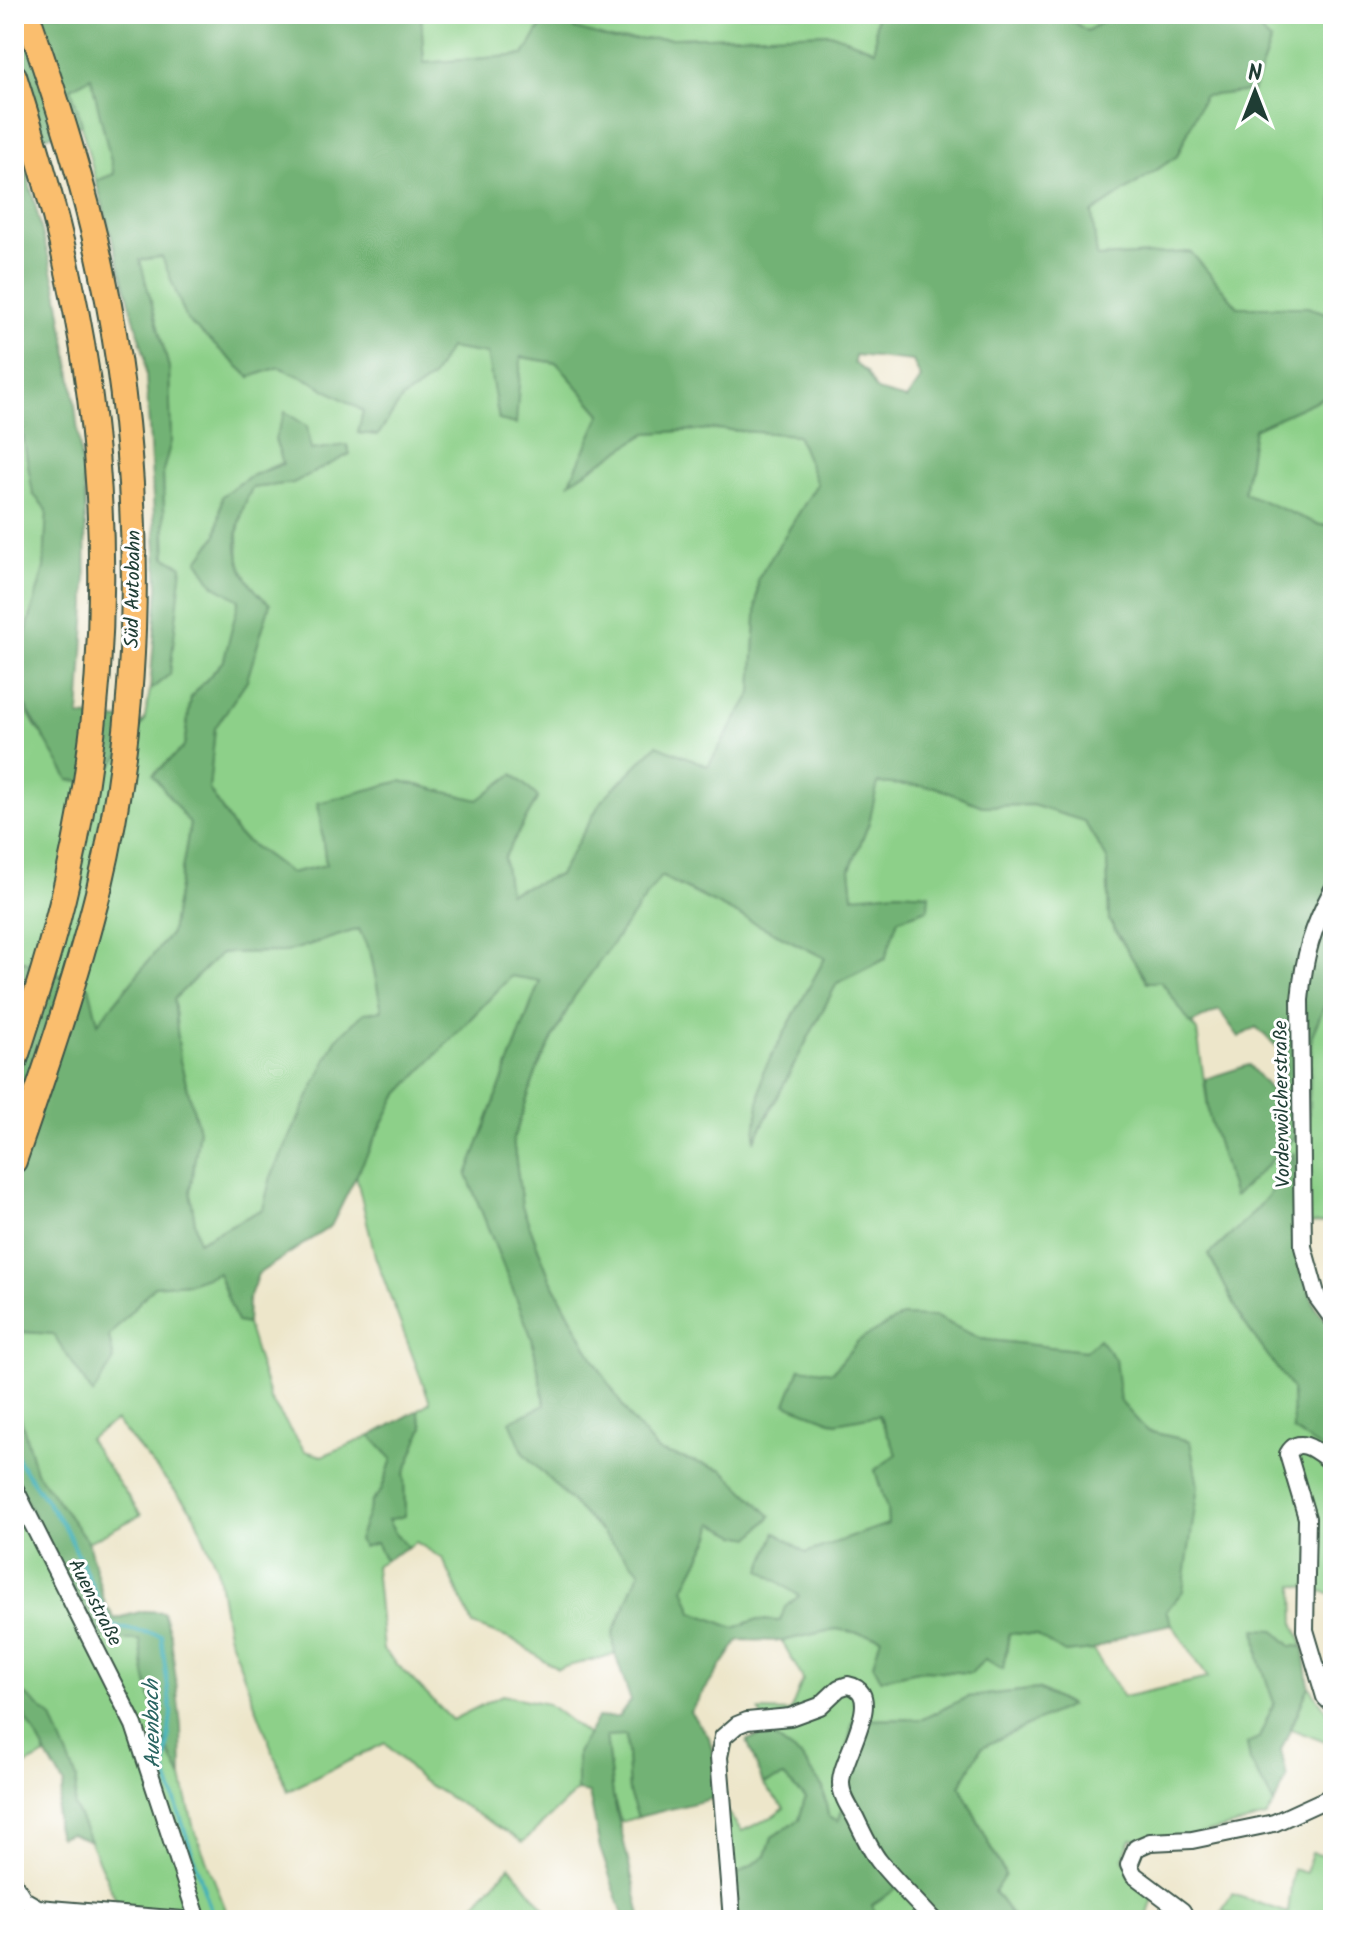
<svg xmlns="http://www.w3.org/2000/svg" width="1347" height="1934" viewBox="0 0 1347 1934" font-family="Kalam,sans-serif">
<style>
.green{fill:#8dd089;stroke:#56865e;stroke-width:2}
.forest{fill:#72b275;stroke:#487854;stroke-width:2;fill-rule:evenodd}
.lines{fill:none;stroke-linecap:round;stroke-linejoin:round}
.stream{stroke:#3fb0b8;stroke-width:4}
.minor-casing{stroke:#3e564a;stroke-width:20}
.highway-casing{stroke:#3e564a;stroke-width:28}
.minor{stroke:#fff;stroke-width:16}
.highway{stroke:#fabe6e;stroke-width:24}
.labels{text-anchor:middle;stroke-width:6;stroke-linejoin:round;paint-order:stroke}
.street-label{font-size:20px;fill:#1f3d34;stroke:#fff}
.water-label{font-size:22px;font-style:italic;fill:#2a6562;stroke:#fff}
</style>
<rect width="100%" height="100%" fill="#fff"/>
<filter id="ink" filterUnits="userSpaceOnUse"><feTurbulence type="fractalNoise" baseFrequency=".0125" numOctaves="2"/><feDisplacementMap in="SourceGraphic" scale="16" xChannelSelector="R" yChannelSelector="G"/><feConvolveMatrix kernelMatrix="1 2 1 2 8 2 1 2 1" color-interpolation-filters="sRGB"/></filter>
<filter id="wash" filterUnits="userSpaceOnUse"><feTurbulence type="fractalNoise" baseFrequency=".006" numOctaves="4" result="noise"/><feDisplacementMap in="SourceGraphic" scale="32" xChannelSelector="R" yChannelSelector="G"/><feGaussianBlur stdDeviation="1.8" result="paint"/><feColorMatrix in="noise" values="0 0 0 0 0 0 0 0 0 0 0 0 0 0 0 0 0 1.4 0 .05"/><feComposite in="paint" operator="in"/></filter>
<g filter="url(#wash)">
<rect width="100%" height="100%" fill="#ede6ca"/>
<g class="green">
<polygon points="421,14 548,14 524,55 424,63"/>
<polygon points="565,14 876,14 875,50 830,33 614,40 575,29"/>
<polygon points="1062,14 1115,14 1087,31"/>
<polygon points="1243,14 1333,14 1333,315 1307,307 1238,307 1190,252 1097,257 1092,213 1177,156 1204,96 1271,41"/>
<polygon points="92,76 114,174 96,181 71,88"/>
<polygon points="162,256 187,320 250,377 279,367 311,381 363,411 358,433 378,435 402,399 432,378 448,348 488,354 499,420 515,424 521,357 557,363 601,414 571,481 647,433 715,429 798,435 817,484 758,579 752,693 708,767 602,800 559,875 508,893 504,858 538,797 478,800 401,781 318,804 326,865 290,873 237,834 209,789 215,728 247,680 251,590 239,566 238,532 244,504 252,488 293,483 347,445 311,450 249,477 222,496 217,535 198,561 214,585 240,600 224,660 191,697 184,747 153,775 190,824 171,933 98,1024 89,987 19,959 14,961 14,687 37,729 144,722 150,690 170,674 163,471 171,441 169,368 139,260"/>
<polygon points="14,383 33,493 47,510 44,568 14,676"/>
<polygon points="1333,393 1333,525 1320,525 1244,494 1253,429"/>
<path d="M 877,783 L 936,787 L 982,806 L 1032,805 L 1084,821 L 1107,859 L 1109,921 L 1147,982 L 1161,982 L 1197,1031 L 1209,1116 L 1234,1196 L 1309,1053 L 1312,1035 L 1333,986 L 1333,1222 L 1297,1225 L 1294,1152 C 1280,1191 1239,1228 1209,1255 L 1243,1321 L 1292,1389 L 1294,1430 L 1333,1456 L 1333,1594 L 1294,1585 L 1295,1625 L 1304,1647 L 1291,1646 L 1274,1630 L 1259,1658 L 1274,1703 L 1259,1738 L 1247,1743 L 1250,1761 L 1274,1804 L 1266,1817 L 1197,1835 L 1131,1839 L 1123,1859 L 1154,1896 L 1146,1920 L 1015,1920 L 994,1891 L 1005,1874 L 960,1786 L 982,1747 L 1069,1705 L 1038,1689 L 967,1697 L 923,1719 L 853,1720 L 846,1800 L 838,1821 L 828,1815 L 823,1788 L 802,1758 L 768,1733 L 759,1711 L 790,1712 L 803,1679 L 782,1641 L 836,1629 L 882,1637 L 873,1664 L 882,1679 L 923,1670 L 971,1673 L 985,1659 L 1006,1656 L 1009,1633 L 1036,1635 L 1065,1653 L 1093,1650 L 1123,1697 L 1208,1678 L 1172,1624 L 1166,1611 L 1190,1441 L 1147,1431 L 1119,1401 L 1115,1359 L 1085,1351 L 981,1339 L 936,1317 L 858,1341 L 833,1372 L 786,1404 L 836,1423 L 878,1415 L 898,1454 L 875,1470 L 887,1509 L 888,1524 L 806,1553 L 776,1533 L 800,1596 L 780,1621 L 755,1620 L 734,1628 L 693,1612 L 684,1588 L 711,1536 L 713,1522 L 737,1535 L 770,1516 L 723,1470 L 658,1451 L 630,1418 L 593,1358 L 549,1276 L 522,1206 L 513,1140 L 538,1067 L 574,997 L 660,876 L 825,958 L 763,1072 L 756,1138 L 837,983 L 885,959 L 898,919 L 928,909 L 928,894 L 897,892 L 853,897 L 850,869 L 869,823 Z"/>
<polygon points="359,929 371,955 382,1010 299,1118 271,1177 263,1209 198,1242 190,1191 199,1130 180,1061 174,999 221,953 286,952"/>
<polygon points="511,976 540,980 467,1175 532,1338 545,1405 524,1454 641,1571 613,1633 615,1654 557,1669 515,1641 473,1625 443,1559 416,1542 408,1547 396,1535 387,1519 405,1516 404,1475 423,1427 418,1410 430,1402 375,1256 356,1175 396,1097"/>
<polygon points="218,1273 237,1322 247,1324 270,1399 305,1451 322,1456 371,1436 392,1459 381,1491 372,1501 376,1543 385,1560 375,1566 383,1650 452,1720 502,1695 548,1704 588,1735 577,1753 577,1791 523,1842 421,1780 385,1743 288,1791 228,1634 217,1568 193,1512 116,1421 88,1439 141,1515 88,1542 36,1472 21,1419 14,1403 14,1336 22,1332 53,1334 93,1394 108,1336 154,1286 189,1283"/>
<polygon points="14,1477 96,1633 114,1640 140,1639 143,1664 163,1742 182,1778 194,1829 230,1920 205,1920 201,1911 177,1915 125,1912 117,1902 74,1806 77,1779 34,1729 46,1755 14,1771"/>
<polygon points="1309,1686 1333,1719 1333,1745 1291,1729"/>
<polygon points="626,1734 629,1793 638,1817 621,1822 613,1796 606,1736"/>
<polygon points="784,1777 805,1798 799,1820 772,1837 766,1856 730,1879 719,1802 742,1831 774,1816 784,1808 763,1784"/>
<polygon points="1312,1853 1333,1858 1333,1920 1237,1920 1235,1915 1222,1911 1232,1894 1288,1913 1293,1869 1306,1873"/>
<polygon points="510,1866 544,1908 549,1920 461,1920"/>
<polygon points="907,1881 941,1920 878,1920 871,1905"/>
</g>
<g class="forest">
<path d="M 14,14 L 421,14 L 424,63 L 524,55 L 548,14 L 565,14 L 575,29 L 614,40 L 830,33 L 875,50 L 876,14 L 1062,14 L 1087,31 L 1115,14 L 1243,14 L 1271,41 L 1253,91 L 1204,96 L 1177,156 L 1092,213 L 1097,257 L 1191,252 L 1238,307 L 1307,307 L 1333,315 L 1333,393 L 1254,429 L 1244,493 L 1320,525 L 1333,525 L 1333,986 L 1312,1035 L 1308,1125 L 1234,1197 L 1209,1116 L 1205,1079 L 1249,1065 L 1281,1102 L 1288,1043 L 1276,1046 L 1256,1027 L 1239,1037 L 1219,1010 L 1191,1024 L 1162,982 L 1147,982 L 1109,920 L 1107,859 L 1084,821 L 1032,805 L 982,806 L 935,787 L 878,783 L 869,823 L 850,869 L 853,896 L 897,892 L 929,894 L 928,909 L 898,919 L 885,959 L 837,983 L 754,1141 L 763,1072 L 825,958 L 661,876 L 574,997 L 538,1067 L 513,1140 L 522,1206 L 549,1276 L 593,1358 L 630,1418 L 658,1451 L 723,1470 L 771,1516 L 751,1538 L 737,1535 L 713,1523 L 711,1536 L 684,1588 L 693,1612 L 734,1628 L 755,1620 L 780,1621 L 785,1607 L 799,1596 L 761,1570 L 776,1532 L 806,1553 L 888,1524 L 887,1509 L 875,1470 L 897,1454 L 879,1415 L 836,1423 L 786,1404 L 800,1368 L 833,1372 L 858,1341 L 902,1316 L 936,1317 L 981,1339 L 1085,1351 L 1099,1339 L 1115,1359 L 1120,1401 L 1147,1431 L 1190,1441 L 1198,1486 L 1183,1591 L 1166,1611 L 1172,1624 L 1131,1633 L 1093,1650 L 1065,1653 L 1036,1635 L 1009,1633 L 1003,1669 L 985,1659 L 971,1673 L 923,1670 L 881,1679 L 873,1664 L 881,1637 L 836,1629 L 782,1641 L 739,1640 L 690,1712 L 709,1737 L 714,1758 L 715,1798 L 638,1817 L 629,1793 L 626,1735 L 606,1736 L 613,1796 L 642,1920 L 625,1920 L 600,1848 L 589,1793 L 577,1791 L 577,1753 L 597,1718 L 618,1717 L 631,1701 L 615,1654 L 613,1634 L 640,1571 L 524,1454 L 510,1421 L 545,1405 L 532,1338 L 467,1175 L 540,981 L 511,976 L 396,1097 L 331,1226 L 258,1274 L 248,1301 L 247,1324 L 237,1322 L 218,1273 L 189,1283 L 154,1286 L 109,1336 L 114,1360 L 93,1394 L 53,1334 L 22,1332 L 14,1336 L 14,961 L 18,959 L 89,987 L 98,1023 L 171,933 L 190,824 L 153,775 L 184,747 L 191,697 L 224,660 L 239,600 L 214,585 L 198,561 L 217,535 L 222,496 L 249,477 L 283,464 L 275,439 L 285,412 L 307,426 L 311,450 L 347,445 L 350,454 L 293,483 L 252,488 C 229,533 230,572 270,604 L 247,680 L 215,728 L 209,789 L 237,834 L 290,873 L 326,865 L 318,803 L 401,781 L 478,800 L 513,774 L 538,797 L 504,858 L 509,893 L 559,875 L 602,800 L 657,745 L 708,766 L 752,693 L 758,579 L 817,484 L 797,435 L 715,429 L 647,433 L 570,482 L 601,414 L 557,363 L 521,357 L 516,424 L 499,420 L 487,354 L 449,348 L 432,378 L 402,399 L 378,435 L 358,433 L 363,411 L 311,381 L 279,367 L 250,377 L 187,320 L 162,257 L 140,260 L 169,368 L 171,441 L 163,471 L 165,557 L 182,566 L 170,674 L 150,690 L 158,587 L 145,357 L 96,181 L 114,174 L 91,77 L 71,88 L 82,124 L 20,146 L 57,290 L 73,387 L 85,496 L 86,605 L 79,716 L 144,722 L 100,783 L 69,780 L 14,687 L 14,676 L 44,568 L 47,510 L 33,494 L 14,383 ZM 855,355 L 913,361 L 921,379 L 906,399 L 877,391 L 866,372 L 854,363 ZM 359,929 L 371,955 L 382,1010 L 364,1013 L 336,1039 L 271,1177 L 263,1209 L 198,1242 L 190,1191 L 199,1130 L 180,1061 L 174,999 L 221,953 L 286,952 Z"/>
<path d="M 1294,1152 L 1298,1264 L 1316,1308 L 1333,1329 L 1333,1456 L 1293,1430 L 1292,1389 L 1243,1321 L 1209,1255 C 1239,1228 1280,1191 1294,1152 Z"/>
<path d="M 14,1403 L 21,1419 L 36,1472 L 88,1542 L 105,1604 L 115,1619 L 143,1611 L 163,1612 L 171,1637 L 181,1727 L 182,1778 C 159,1735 145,1688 140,1640 L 114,1640 L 96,1633 L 14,1477 Z"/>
<polygon points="418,1410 423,1427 404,1475 405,1516 388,1520 396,1535 408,1547 385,1560 376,1543 363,1547 358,1540 372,1501 381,1491 392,1459 371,1436"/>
<polygon points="1256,1629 1274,1630 1291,1646 1304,1647 1309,1686 1281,1750 1287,1778 1274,1804 1250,1761 1247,1743 1259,1738 1274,1703 1259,1658"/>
<polygon points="1038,1689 1070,1706 982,1747 960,1786 1005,1875 994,1892 1015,1920 941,1920 907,1882 872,1905 878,1920 722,1920 729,1915 730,1879 766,1856 772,1837 799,1820 805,1798 784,1777 763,1784 747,1740 768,1733 802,1758 823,1788 828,1815 838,1821 846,1800 843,1769 853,1720 923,1719 967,1697"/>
<path d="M 22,1692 L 52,1718 L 77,1779 L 74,1806 L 90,1841 L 70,1833 L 60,1837 C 51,1821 59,1802 64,1785 L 15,1699 Z"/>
</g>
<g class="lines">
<polyline class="stream" points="14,1446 19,1462 66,1529 111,1626 161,1635 171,1712 165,1770 214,1920"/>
</g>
</g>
<g filter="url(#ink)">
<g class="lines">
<defs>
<g id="minor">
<path d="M 1333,889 C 1312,928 1304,956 1300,1000 L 1303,1247 L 1317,1297 L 1333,1319"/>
<path d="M 1333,1463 C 1320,1454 1299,1433 1288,1454 L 1307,1518 L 1305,1630 L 1325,1697 L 1333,1705"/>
<polyline points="14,1487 134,1725 198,1920"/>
<polyline points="14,1884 24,1900 38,1908 183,1920"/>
<path d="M 732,1920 L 719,1757 L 723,1737 L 737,1725 L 747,1721 L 790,1717 L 820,1706 L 839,1688 L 848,1685 C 888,1693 840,1759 841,1783 C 841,1795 849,1807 855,1817 C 862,1831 869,1848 879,1861 C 895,1881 915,1900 933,1920"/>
<polyline points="1187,1920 1182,1911 1134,1875 1129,1865 1136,1848 1150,1842 1192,1840 1274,1823 1333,1796"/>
</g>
<g id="highway">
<path d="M 14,76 C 35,143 56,212 70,281 C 112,476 112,682 68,877 C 54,940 34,1002 14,1063"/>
<path d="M 14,1161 C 45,1071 76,981 99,889 C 146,692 144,467 102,270 C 84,183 56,98 27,14"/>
</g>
</defs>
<use href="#minor" class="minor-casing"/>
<use href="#highway" class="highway-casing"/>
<use href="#minor" class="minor"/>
<use href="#highway" class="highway"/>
</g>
</g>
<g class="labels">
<g class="street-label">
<text transform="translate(132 589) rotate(-89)" y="7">Süd Autobahn</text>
<text transform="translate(1281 1104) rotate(-91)" y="7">Vorderwölcherstraße</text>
<text transform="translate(96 1602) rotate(63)" y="7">Auenstraße</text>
</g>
<g class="water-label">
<text transform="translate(151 1724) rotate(-91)" y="8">Auenbach</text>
</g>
</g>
<rect width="1347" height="1934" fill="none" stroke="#fff" stroke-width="48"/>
<g transform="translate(1255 92)" stroke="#ffffff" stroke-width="6" paint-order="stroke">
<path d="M0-6L14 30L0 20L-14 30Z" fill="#1f3d34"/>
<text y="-12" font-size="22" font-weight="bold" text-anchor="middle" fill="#1f3d34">N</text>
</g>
</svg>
